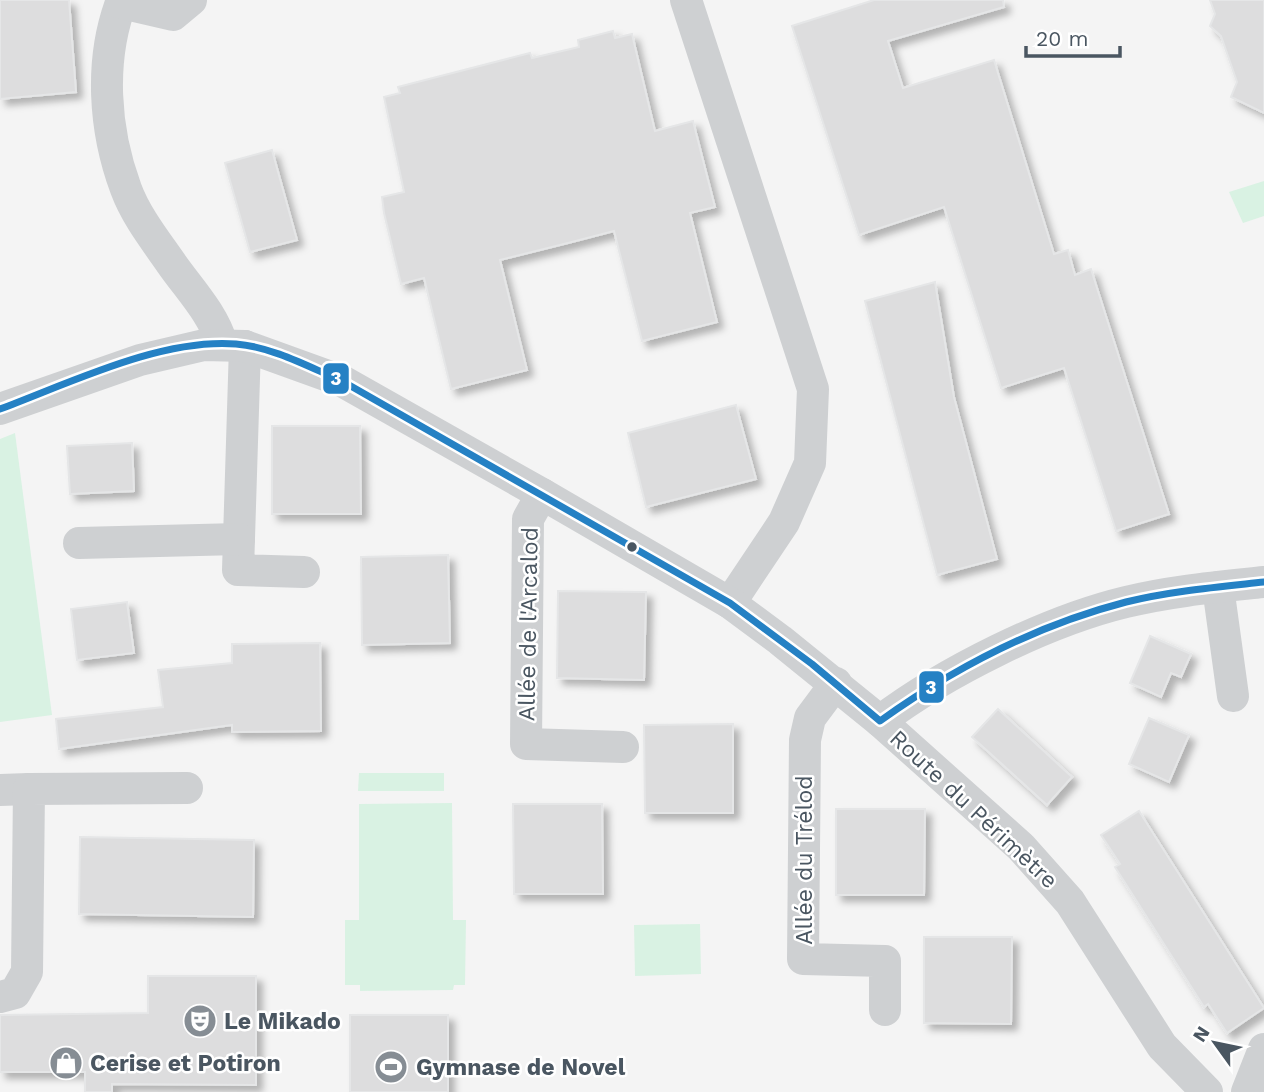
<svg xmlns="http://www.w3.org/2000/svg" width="1264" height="1092" viewBox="0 0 1264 1092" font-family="'Work Sans',sans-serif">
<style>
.green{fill:#d9f2e3}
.building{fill:#ddddde;stroke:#e5e6e7;stroke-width:2;filter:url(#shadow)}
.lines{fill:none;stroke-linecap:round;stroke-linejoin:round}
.minor{stroke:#ced0d2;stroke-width:32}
.bus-1-casing{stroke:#fff;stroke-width:12}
.bus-1{stroke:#2581c4;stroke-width:7}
.bus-dot{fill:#4a5661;stroke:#fff;stroke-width:2.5}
.labels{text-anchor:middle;stroke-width:5;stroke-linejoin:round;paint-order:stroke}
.street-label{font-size:23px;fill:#4a5661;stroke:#fff}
.poi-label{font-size:23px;font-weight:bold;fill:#4a5661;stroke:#fff;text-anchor:start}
.line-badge{stroke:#fff;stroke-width:2.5}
.badge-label{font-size:19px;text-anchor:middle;font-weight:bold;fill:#fff}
</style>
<defs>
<filter id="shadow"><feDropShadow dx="6" dy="6" stdDeviation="3.5" flood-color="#0004"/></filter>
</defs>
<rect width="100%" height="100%" fill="#f4f4f4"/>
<g class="green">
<polygon points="1264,181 1264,216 1243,223 1229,192"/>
<polygon points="15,433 52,715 0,722 0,439"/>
<polygon points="359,773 444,773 444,791 358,791"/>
<polygon points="452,803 453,920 466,920 465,985 454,985 453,990 360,991 360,985 345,985 345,920 359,920 359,804"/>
<polygon points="700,924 701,974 635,976 634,925"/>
</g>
<g class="building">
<polygon points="0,0 69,0 76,92 0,99"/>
<polygon points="874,0 1003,0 1004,7 888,41 903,88 994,60 1054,254 1068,250 1075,275 1091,269 1169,514 1116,531 1064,368 1001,388 944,207 859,235 792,26"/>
<polygon points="1210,0 1264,0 1264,113 1231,97 1237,82 1221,36 1210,26 1215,14"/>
<polygon points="613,31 615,38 632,34 655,131 693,121 715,207 690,213 717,322 642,341 614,231 568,243 500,260 527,370 451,389 424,278 401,284 384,213 382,197 404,192 384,97 400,93 398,87 530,53 532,58 579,47 578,40"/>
<polygon points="272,150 297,240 250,252 225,163"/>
<polygon points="935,282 954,397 997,559 937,575 865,301"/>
<polygon points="736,405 756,479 646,507 628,433"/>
<polygon points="272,426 360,426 361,514 272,514"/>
<polygon points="132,443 134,491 70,494 67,446"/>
<polygon points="448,555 450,643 362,645 361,557"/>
<polygon points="558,591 646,592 644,680 557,678"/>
<polygon points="127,602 134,653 77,660 71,609"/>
<polygon points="1150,636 1191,654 1181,677 1171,673 1161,697 1130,683"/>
<polygon points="320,643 321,731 232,732 232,725 59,749 56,719 163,707 158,670 232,663 232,644"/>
<polygon points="998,709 1072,777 1047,805 972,737"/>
<polygon points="1149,718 1189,735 1169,782 1129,764"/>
<polygon points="733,724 733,813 645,813 644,725"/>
<polygon points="513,804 602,804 603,894 514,894"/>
<polygon points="836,809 925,809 924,895 836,895"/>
<polygon points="1139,811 1264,1008 1227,1033 1208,1004 1204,1007 1115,867 1120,864 1101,835"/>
<polygon points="80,837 254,840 253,917 79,914"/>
<polygon points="924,937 1012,937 1011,1024 924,1023"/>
<polygon points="148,976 256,976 256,1085 112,1084 112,1092 85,1092 85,1072 0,1072 0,1015 148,1013"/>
<rect x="350" y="1015" width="98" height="77"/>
</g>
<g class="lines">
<g class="minor">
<path d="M 122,0 C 99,60 104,130 126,189 C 136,216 155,240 171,263 C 189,289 213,313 222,344"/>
<polyline points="686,0 813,389 810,463 784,522 730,603"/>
<polyline points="121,3 173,15 191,0"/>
<polyline points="245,346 238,570 304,572"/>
<polyline points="0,409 140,360 204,345 245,346 342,381 542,494 730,603 780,640 880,721 1021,847 1070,902 1162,1046 1207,1092"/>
<polyline points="542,494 528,519 526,744 623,747"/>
<polyline points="79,543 239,539"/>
<polyline points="1218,587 1233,696"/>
<polyline points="836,683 810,718 805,740 803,959 885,961 885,1010"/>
<path d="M 880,721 C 945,672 1047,621 1126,602 C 1171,591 1217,587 1264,582"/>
<polyline points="0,790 29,789"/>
<polyline points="0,997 15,993 27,972 29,789 187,788"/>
<polyline points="1247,1092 1264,1049"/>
</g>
<defs>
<path id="bus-1" d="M 0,409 C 70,383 161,338 236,344 C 273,347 309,367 342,381 L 730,603 L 812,664 L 880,721 C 954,668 1037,625 1126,602 C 1171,591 1218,587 1264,582"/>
</defs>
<use href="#bus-1" class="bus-1-casing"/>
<use href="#bus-1" class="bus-1"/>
</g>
<defs>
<symbol id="theatre-disc" viewBox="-11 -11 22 22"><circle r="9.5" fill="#868d94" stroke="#fff"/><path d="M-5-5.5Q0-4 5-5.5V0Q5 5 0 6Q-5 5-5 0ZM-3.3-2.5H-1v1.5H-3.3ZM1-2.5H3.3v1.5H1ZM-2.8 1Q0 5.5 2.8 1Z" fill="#fff"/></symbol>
<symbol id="shop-disc" viewBox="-11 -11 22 22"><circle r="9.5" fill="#868d94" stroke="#fff"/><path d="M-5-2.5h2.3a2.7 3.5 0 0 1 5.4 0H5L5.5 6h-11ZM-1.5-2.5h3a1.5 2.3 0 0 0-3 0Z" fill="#fff"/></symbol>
<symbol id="stadium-disc" viewBox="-11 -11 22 22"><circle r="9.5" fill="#868d94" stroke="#fff"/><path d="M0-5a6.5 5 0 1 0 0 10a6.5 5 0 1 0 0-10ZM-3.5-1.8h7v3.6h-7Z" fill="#fff"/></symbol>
</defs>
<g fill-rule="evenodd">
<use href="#theatre-disc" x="181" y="1002" width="38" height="38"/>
<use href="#shop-disc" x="47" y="1044" width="38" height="38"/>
<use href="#stadium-disc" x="372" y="1048" width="38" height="38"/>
</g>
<circle class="bus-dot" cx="632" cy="547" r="6"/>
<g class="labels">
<g class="street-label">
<text transform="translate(528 624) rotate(-89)" y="8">Allée de l'Arcalod</text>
<text transform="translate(974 809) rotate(43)" y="8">Route du Périmètre</text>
<text transform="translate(804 860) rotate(-90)" y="8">Allée du Trélod</text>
</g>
<g class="poi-label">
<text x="224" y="1029">Le Mikado</text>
<text x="90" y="1071">Cerise et Potiron</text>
<text x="416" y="1075">Gymnase de Novel</text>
</g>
</g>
<g class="line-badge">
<rect x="322" y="362" width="28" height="33" rx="7" fill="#2581c4"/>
<rect x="918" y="670" width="27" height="34" rx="7" fill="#2581c4"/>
</g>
<g class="badge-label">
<text x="336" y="385">3</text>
<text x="931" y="694">3</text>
</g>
<g transform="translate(1215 1043) rotate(303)" stroke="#ffffff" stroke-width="5" paint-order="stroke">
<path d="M0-5L12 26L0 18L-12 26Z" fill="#4a5661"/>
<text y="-10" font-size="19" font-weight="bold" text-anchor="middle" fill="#4a5661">N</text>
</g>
<path d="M1026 46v10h94v-10" fill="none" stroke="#4a5661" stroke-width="3.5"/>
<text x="1036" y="46" font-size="21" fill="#4a5661" stroke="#ffffff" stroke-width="5" paint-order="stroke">20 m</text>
</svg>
